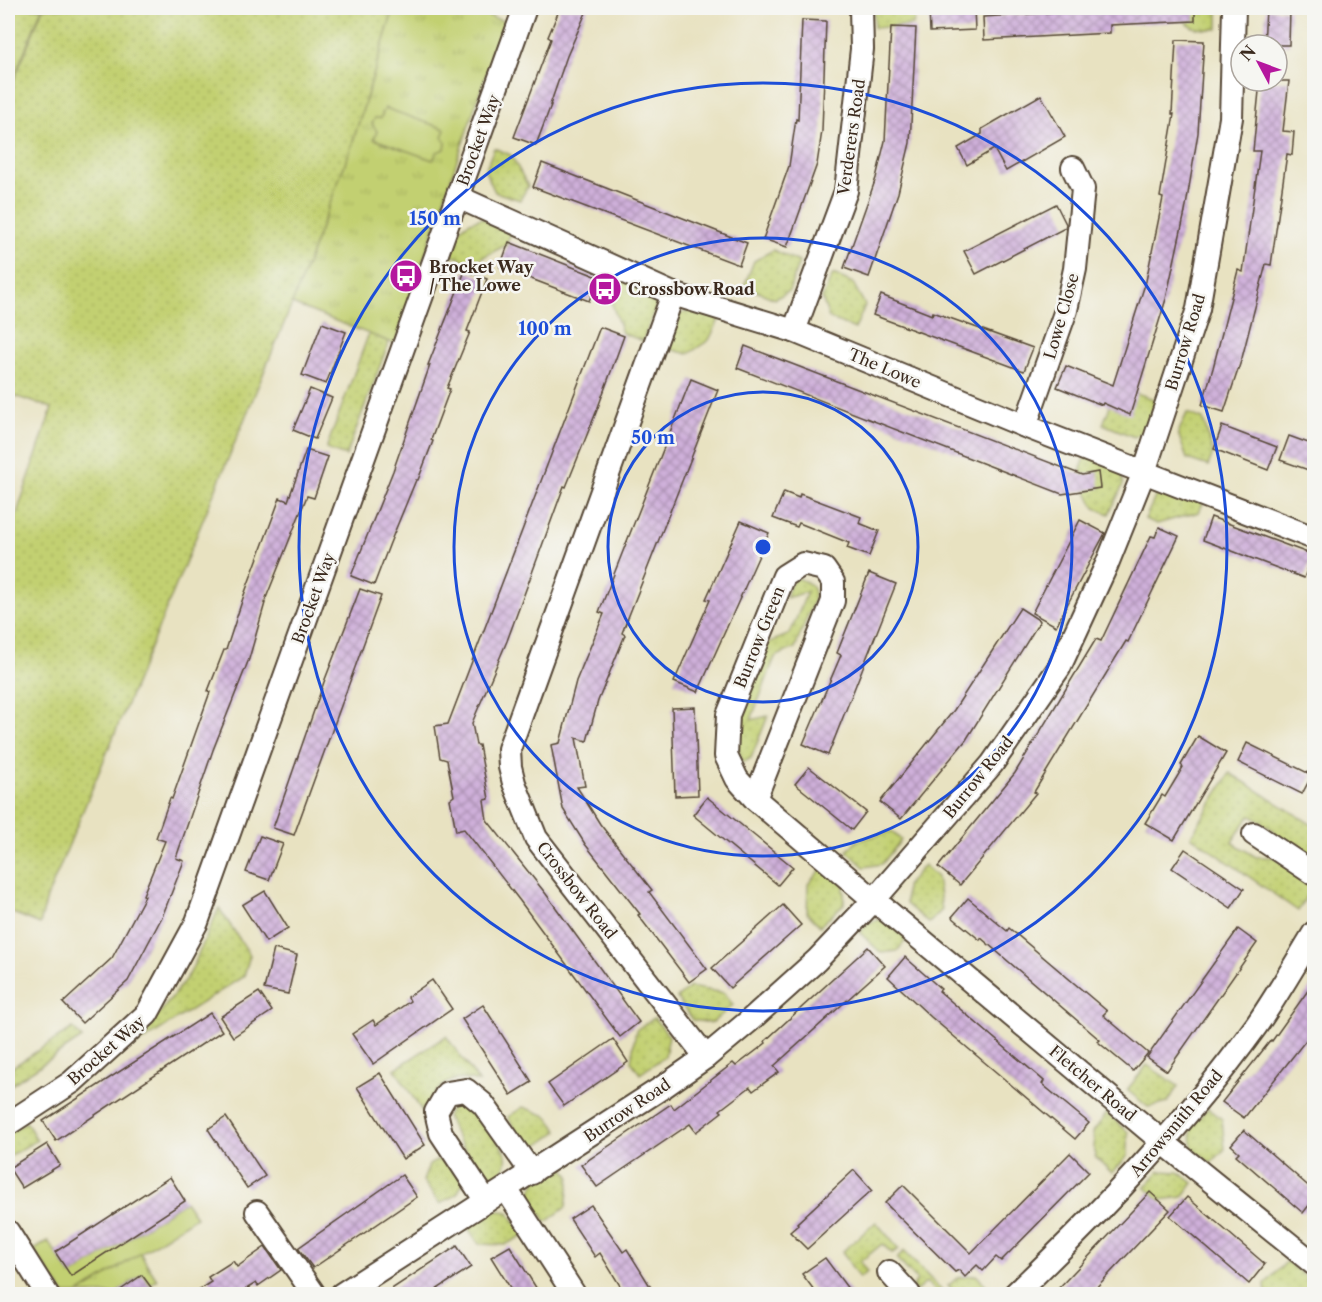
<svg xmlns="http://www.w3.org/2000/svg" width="1322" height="1302" viewBox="0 0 1322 1302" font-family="'Libre Caslon Text',serif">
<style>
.grass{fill:url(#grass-dots);stroke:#7e7d48;stroke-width:1.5}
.park{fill:url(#park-tufts);stroke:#7e7d48;stroke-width:1.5}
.garden{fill:#c2d071;stroke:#7e7d48;stroke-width:1.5}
.building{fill:url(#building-cross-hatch)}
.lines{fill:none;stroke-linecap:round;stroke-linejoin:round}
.street-casing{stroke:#554636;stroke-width:26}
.street{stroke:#fff;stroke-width:22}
.ring{fill:none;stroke:#1d4ed8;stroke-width:3}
.labels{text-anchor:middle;stroke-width:5;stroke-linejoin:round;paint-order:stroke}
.street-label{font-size:16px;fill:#3b2a1e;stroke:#f6f6f2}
.poi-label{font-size:16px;font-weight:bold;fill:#3b2a1e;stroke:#f6f6f2;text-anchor:start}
.centre{fill:#1d4ed8;stroke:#f6f6f2;stroke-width:3}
.ring-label{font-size:18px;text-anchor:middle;font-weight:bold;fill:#1d4ed8;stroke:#f6f6f2;stroke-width:5;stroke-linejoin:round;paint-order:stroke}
</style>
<defs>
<pattern id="grass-dots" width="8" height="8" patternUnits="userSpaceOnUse" patternTransform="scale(1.5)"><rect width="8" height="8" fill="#c2d071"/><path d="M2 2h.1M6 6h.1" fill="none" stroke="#a8b361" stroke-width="1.8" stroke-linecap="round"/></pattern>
<pattern id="park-tufts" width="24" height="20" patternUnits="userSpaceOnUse" patternTransform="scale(1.5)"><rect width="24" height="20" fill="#c2d071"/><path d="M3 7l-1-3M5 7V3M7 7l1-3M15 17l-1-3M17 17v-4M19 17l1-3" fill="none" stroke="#a8b361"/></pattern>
<pattern id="building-cross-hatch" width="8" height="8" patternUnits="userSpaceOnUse" patternTransform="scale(1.5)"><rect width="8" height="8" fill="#cfb0da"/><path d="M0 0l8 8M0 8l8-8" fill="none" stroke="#a98fb0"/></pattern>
</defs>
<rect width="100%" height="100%" fill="#f6f6f2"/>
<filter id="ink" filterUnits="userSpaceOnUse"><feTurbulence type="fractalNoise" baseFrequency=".0167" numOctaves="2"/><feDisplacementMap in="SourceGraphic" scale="12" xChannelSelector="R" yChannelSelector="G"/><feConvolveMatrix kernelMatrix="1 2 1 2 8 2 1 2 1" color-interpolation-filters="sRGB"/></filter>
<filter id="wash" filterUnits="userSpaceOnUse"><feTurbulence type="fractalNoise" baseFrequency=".008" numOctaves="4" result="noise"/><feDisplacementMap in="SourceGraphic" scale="24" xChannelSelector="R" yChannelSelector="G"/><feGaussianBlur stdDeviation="1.35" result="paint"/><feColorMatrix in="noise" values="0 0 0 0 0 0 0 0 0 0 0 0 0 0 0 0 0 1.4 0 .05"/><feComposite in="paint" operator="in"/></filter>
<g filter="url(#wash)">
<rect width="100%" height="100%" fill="#e8e2c1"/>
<g class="grass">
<polygon points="8,8 42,8 8,92"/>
<polygon points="43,8 394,8 351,148 292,304 47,898 40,924 8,911 8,540 52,408 8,394 8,95"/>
<polygon points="874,8 917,8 913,25 874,28"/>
<path d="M 1178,8 L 1218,8 L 1218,29 C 1197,30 1185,29 1178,8 Z"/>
<polygon points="494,148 511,155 528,186 520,200 495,192 485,171"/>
<path d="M 482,218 L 512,230 L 506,245 L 472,263 L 451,255 C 457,232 458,224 482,218 Z"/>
<polygon points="773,250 799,262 789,291 775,299 744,286 754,261"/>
<polygon points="833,274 853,283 865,305 855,329 829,318 822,298"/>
<polygon points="614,277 654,291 657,304 643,341 622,333 608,292"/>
<polygon points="696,308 721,316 709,340 688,354 669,349 680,314"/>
<polygon points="369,333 389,342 346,456 326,449"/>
<polygon points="1125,389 1156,400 1145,432 1134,437 1103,424 1113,398"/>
<polygon points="1187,413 1203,419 1213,453 1208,466 1187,459 1178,433"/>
<polygon points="1086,454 1120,468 1123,485 1109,514 1095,508 1079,475"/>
<polygon points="1172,486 1204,501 1199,512 1157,524 1145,519 1157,493"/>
<path d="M 797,578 C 809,582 816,587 814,600 L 795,648 L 775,657 L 751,720 L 768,716 L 751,758 L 744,762 C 721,736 757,671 768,643 L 790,634 L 807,592 L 786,598 L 791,583 Z"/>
<polygon points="1230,773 1314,826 1314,862 1278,839 1273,830 1250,815 1232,842 1256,857 1274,857 1314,885 1298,911 1191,836"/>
<polygon points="892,831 901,840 882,864 864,867 847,851 857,841"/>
<polygon points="924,865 937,877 942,910 929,923 906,904 906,886"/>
<polygon points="823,867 844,885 844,904 820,926 807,913 808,884"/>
<polygon points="219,908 250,955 244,976 136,1045 190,973"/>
<polygon points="878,920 888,921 907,939 897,951 881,953 860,933 867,923"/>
<polygon points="690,987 724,993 733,1005 712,1023 692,1020 677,998"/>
<polygon points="654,1018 669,1036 665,1056 640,1074 631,1061 636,1030"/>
<polygon points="73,1028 82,1038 8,1087 8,1070"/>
<path d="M 446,1036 L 479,1082 C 449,1073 436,1087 423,1113 L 395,1069 Z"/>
<polygon points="1147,1065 1178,1086 1168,1102 1148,1107 1127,1090"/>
<path d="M 467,1099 L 505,1151 C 508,1162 506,1168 497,1175 C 494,1175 491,1176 488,1175 C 474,1170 452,1130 447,1116 C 452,1106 455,1100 467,1099 Z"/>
<path d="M 523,1107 L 547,1116 L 558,1131 C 527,1155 526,1150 508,1117 Z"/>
<polygon points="1208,1108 1222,1119 1225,1149 1211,1163 1192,1149 1191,1127"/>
<polygon points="1107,1113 1128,1132 1128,1156 1112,1173 1095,1157 1093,1132"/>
<polygon points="26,1122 37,1140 8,1157 8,1133"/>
<polygon points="448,1154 464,1181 457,1194 440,1204 423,1181 429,1165"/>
<polygon points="560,1164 570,1176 566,1207 546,1222 529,1197 535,1181"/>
<polygon points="1159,1171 1179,1172 1193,1183 1183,1197 1159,1200 1145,1187"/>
<polygon points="492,1210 508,1212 524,1235 505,1245 479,1244 467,1227"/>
<polygon points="876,1222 899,1249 892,1253 882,1244 860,1262 867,1272 859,1278 842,1252"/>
<polygon points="904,1251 945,1294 938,1294 927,1282 916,1291 912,1288 917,1280 897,1259"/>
<polygon points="1287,1261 1307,1278 1309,1292 1306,1294 1266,1294 1265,1284"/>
<polygon points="976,1275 986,1285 978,1294 957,1294 948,1286 957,1278"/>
</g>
<g class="park">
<polygon points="394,8 465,8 504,21 395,344 292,304 351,148"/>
<polygon points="140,1253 157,1280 149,1285 142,1275 115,1294 78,1294"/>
</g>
<g class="garden">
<polygon points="385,108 445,129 442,137 446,142 445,149 437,152 433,160 374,139 377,131 372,124 375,118 381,118"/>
<polygon points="185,1201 196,1217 78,1294 64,1294 34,1250 48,1241 71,1276"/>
</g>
<g id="blocks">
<g class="building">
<polygon points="560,8 588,8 567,56 550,105 551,105 536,145 514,137 551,39 548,37"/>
<polygon points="974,8 975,30 930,32 929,9"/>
<polygon points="1118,8 1195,8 1195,21 1110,25 1110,33 984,40 983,17"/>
<polygon points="1266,9 1290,10 1289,45 1264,45"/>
<polygon points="802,20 826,21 822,131 817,164 787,247 763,239 789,166 796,119 798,120"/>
<polygon points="891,27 916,28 910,143 898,193 869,277 844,268 876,178 885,141"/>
<polygon points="1176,40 1204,41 1198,133 1185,212 1166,299 1130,415 1103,403 1102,405 1057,387 1066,366 1113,385 1146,281 1163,198 1160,197 1174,114 1172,114"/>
<polygon points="1260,81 1289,81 1283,131 1294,132 1292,155 1287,154 1271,265 1266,264 1242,358 1224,412 1202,405 1213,368 1238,270 1243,272 1260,151 1253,151"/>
<polygon points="1041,95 1065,137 1006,171 994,149 967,165 958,148 982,134 982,129"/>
<polygon points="542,163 747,243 739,265 533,187"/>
<polygon points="1056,204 1066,224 1065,228 976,274 964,251"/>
<polygon points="509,242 598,277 589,301 500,267"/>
<polygon points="465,271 487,279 467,331 470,332 447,388 450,389 431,440 433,441 418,480 416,480 390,543 374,585 351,576 393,471 430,365 428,365"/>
<polygon points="881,295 932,315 933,312 1033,348 1024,371 873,315"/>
<polygon points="322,323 346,332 326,384 302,375"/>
<polygon points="600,327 624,336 597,410 566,487 564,486 507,641 472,723 476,745 479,745 489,799 484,800 487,820 546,894 639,1022 620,1037 520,901 464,829 456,831 450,799 454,796 447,760 440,758 435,726 448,724"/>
<polygon points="745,346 1082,475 1098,472 1100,488 1062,494 737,368"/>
<polygon points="691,379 718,390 622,633 625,635 598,701 587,741 576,738 585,786 577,787 600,824 652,890 649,892 707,969 689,982 638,915 640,914 585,844 563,809 551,745 560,743 576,681 604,614 599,612"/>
<polygon points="310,389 332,398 315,439 293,430"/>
<polygon points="1222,426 1277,447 1268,470 1214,449"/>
<polygon points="1289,436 1314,445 1314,472 1280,460"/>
<polygon points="306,450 328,457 314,498 307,496 264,603 265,603 249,659 213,750 176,858 184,861 162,917 128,981 82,1023 63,1003 112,958 145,896 143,895 165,841 156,838 170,798 172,799 210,692 208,691 224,650 226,650 244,595 280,498 288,501"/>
<polygon points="784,492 799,498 800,494 861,517 859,523 879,531 869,556 847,548 849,543 799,523 797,527 773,518"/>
<polygon points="1211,517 1313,555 1304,578 1203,540"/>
<polygon points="1080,520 1105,533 1056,626 1032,613"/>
<polygon points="741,521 769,533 698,692 674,682 710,600 706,599"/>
<polygon points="1159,527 1179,536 1128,642 1126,641 1034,792 1036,793 960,885 938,867 1015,773 1096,639 1101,641 1151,536 1155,537"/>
<polygon points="869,573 896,584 828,755 803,744 841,655 837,653"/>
<polygon points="360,589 381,596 294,835 273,828 324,682"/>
<polygon points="1020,608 1040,621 966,740 901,819 880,802 954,710"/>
<polygon points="695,707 698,795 675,796 672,708"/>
<polygon points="1198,736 1226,753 1174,840 1145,823 1162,795 1165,797 1183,767 1181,765"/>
<polygon points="1247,743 1312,775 1302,794 1238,762"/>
<polygon points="809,767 866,812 852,830 795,784"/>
<polygon points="707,797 793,867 778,885 693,815"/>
<polygon points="260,836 283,844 269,880 246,872"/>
<polygon points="1185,849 1244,889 1231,908 1172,868"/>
<polygon points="265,891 288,928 266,942 242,905"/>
<polygon points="968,898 1007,931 1009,928 1107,1011 1103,1015 1148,1053 1133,1071 1098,1042 1100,1040 981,938 980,940 952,917"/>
<polygon points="783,905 801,925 730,988 712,968"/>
<polygon points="1238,929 1257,943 1167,1071 1147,1057"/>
<polygon points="868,947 885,966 774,1066 779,1072 753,1091 750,1087 720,1110 722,1112 696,1132 690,1124 597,1187 581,1165 671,1104 674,1109 733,1063 736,1066 766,1043 765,1041"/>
<polygon points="274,949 297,955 288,994 264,989"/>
<polygon points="905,957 941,989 939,991 1044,1081 1042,1084 1089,1123 1075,1139 931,1017 888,977"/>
<polygon points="432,980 452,1009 373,1064 352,1034 373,1020 376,1025 410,1001 408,997"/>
<polygon points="1314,982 1314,1030 1244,1118 1222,1102 1271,1040 1272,1041"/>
<polygon points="259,992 272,1011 233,1037 220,1017"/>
<polygon points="483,1005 532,1082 511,1095 462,1019"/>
<polygon points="210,1013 222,1031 56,1141 43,1121"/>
<polygon points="613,1039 628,1062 564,1106 548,1084"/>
<polygon points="380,1073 425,1145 403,1159 357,1087"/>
<polygon points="226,1117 265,1176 247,1188 208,1129"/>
<polygon points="1244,1130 1314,1191 1314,1199 1303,1213 1236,1155 1239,1152 1231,1145"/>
<polygon points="47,1144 60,1165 22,1188 9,1168"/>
<polygon points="1070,1153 1089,1172 1001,1261 996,1257 983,1271 977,1265 965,1277 959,1270 955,1272 885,1203 903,1185 971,1253"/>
<polygon points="854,1170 872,1190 807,1249 790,1232 798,1225 797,1223"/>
<polygon points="402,1175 417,1197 313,1268 298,1248"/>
<polygon points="170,1177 185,1201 71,1276 55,1252"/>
<polygon points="1150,1192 1170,1210 1090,1294 1053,1294"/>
<polygon points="1187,1197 1265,1264 1249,1284 1170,1216"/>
<polygon points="591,1205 623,1252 627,1249 655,1294 625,1294 600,1253 595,1257 570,1219"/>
<polygon points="457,1246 471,1267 430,1294 384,1294"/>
<polygon points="510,1246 540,1294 514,1294 491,1257"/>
<polygon points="265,1247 281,1270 258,1286 256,1283 238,1294 192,1294 211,1282 208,1277 233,1261 237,1267"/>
<polygon points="825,1258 852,1294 817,1294 802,1274"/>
<polygon points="142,1275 156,1294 115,1294"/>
</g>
</g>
</g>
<g filter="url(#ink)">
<use href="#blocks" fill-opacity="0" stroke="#554636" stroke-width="1.5"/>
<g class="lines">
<defs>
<g id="street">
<polyline points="458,197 673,294 794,331 1025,426 1314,538"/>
<polyline points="673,294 509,749 510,767 514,783 536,838 706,1057"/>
<polyline points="794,331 846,191 862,49 861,8"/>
<polyline points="1025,426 1066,310 1075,269 1083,189 1073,168"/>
<polyline points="755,799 833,601 833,582 824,569 803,564 784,576 728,715 726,756 737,779 755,799 874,900 1164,1143 1314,1264"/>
<polyline points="1254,834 1314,874"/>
<polyline points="8,1124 72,1082 147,1014 197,922 525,8"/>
<polyline points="506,1189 574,1294"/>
<polyline points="486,1201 441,1133 436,1112 447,1093 466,1090 483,1104 532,1173"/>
<polyline points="257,1212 314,1294"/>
<polyline points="8,1232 47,1294"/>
<polyline points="889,1272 909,1294"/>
<polyline points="342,1294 663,1087 706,1057 748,1022 817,960 874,900 992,764 1059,668 1107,564 1144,472 1198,309 1231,118 1234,8"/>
<path d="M 1015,1294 C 1102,1211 1185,1124 1256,1026 C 1277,996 1295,964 1314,933"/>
</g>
</defs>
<use href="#street" class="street-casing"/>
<use href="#street" class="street"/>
</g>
</g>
<g class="ring">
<circle cx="763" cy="547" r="155"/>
<circle cx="763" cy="547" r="309"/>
<circle cx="763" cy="547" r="464"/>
</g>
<defs>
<symbol id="bus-disc" viewBox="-11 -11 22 22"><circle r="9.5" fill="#b5179e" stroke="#f6f6f2"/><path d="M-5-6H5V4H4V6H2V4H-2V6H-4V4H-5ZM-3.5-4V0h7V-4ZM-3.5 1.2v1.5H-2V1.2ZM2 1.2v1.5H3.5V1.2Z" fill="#fff"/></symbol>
</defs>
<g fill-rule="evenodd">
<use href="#bus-disc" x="387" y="257" width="38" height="38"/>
<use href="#bus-disc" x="586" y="270" width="38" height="38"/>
</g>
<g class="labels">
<g class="street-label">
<text transform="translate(851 137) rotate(-82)" y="6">Verderers Road</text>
<text transform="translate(478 140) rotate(-70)" y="6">Brocket Way</text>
<text transform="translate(1061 316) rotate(-74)" y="6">Lowe Close</text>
<text transform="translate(1185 342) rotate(-73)" y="6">Burrow Road</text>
<text transform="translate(885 368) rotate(23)" y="6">The Lowe</text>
<text transform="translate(313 598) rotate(-70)" y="6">Brocket Way</text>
<text transform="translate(759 637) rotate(-68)" y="6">Burrow Green</text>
<text transform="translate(978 777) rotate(-51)" y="6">Burrow Road</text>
<text transform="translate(577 890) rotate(52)" y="6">Crossbow Road</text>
<text transform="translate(106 1050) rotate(-41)" y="6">Brocket Way</text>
<text transform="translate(1093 1083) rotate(40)" y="6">Fletcher Road</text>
<text transform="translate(627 1110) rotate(-34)" y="6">Burrow Road</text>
<text transform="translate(1176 1123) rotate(-50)" y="6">Arrowsmith Road</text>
</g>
<g class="poi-label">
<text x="429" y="273">Brocket Way<tspan x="429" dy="18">/ The Lowe</tspan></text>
<text x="628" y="295">Crossbow Road</text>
</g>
</g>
<circle cx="763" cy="547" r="9" class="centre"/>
<g class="ring-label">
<text x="435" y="225">150 m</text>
<text x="545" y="335">100 m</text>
<text x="653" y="444">50 m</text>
</g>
<rect width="1322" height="1302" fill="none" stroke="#f6f6f2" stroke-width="30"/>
<g transform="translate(1259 63) rotate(311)"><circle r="28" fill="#f6f6f2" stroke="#aba49d" stroke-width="1.5"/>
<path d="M0-4.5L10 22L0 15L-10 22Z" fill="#b5179e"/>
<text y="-9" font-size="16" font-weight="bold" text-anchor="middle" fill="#3b2a1e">N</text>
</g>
</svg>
